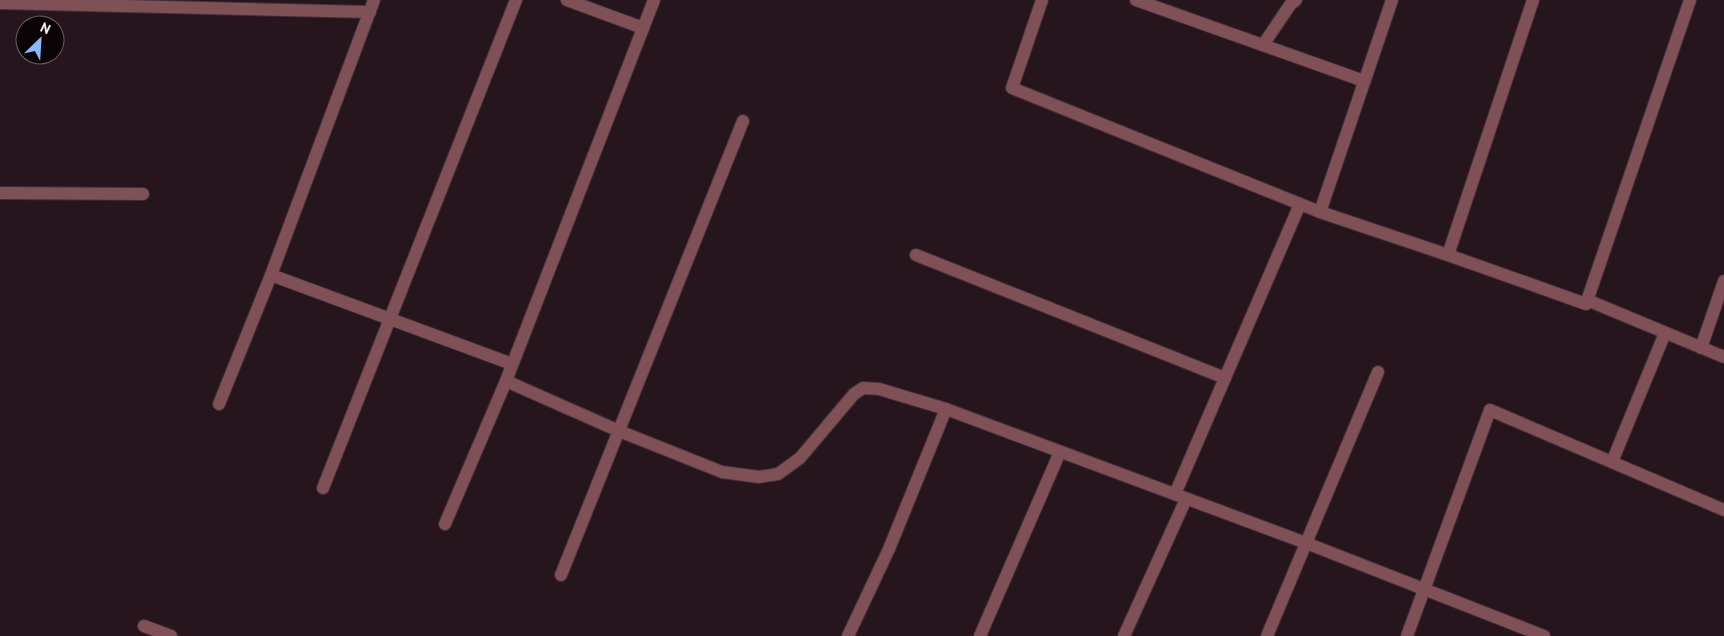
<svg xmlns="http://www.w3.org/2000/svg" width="1724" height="636" viewBox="0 0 1724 636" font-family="'PT Sans',sans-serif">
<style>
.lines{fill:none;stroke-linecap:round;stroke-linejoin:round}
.street-casing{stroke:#412f37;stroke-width:14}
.street{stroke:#7f5055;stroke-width:12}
</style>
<rect width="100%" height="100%" fill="#27151d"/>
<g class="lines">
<defs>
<g id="street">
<polyline points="567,0 643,28"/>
<polyline points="1042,0 1012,88 1320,212 1448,255 1586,304 1690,0"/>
<polyline points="1136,0 1364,81"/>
<polyline points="0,3 370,12"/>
<polyline points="1263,45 1290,5 1296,0"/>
<polyline points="0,193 143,194"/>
<polyline points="1320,212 1392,0"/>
<polyline points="916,255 1225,378"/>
<polyline points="1448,255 1533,0"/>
<polyline points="271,275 512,364"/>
<polyline points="1587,300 1724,357"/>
<polyline points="1701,348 1724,281"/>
<polyline points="506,381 619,431 722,472 759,477 778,474 800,458 854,394 863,388 879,389 946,409"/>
<polyline points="219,404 271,275 374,0"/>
<polyline points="1612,462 1665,333"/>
<polyline points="323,488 516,0"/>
<polyline points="1175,494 1300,204"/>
<polyline points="445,524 506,381 654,0"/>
<polyline points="561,575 743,121"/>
<polyline points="144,626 171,636"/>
<polyline points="848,636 889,549 946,409 1306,543 1544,636"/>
<polyline points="980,636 1060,452"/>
<polyline points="1124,636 1186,499"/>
<polyline points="1267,636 1378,372"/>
<polyline points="1407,636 1490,410 1724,510"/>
</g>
</defs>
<use href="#street" class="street-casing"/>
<use href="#street" class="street"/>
</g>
<g transform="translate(40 40) rotate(25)"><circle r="24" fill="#0b0407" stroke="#6b6265"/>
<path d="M0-4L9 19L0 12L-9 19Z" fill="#8abafc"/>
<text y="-8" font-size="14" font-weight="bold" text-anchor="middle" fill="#fceef3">N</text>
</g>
</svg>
